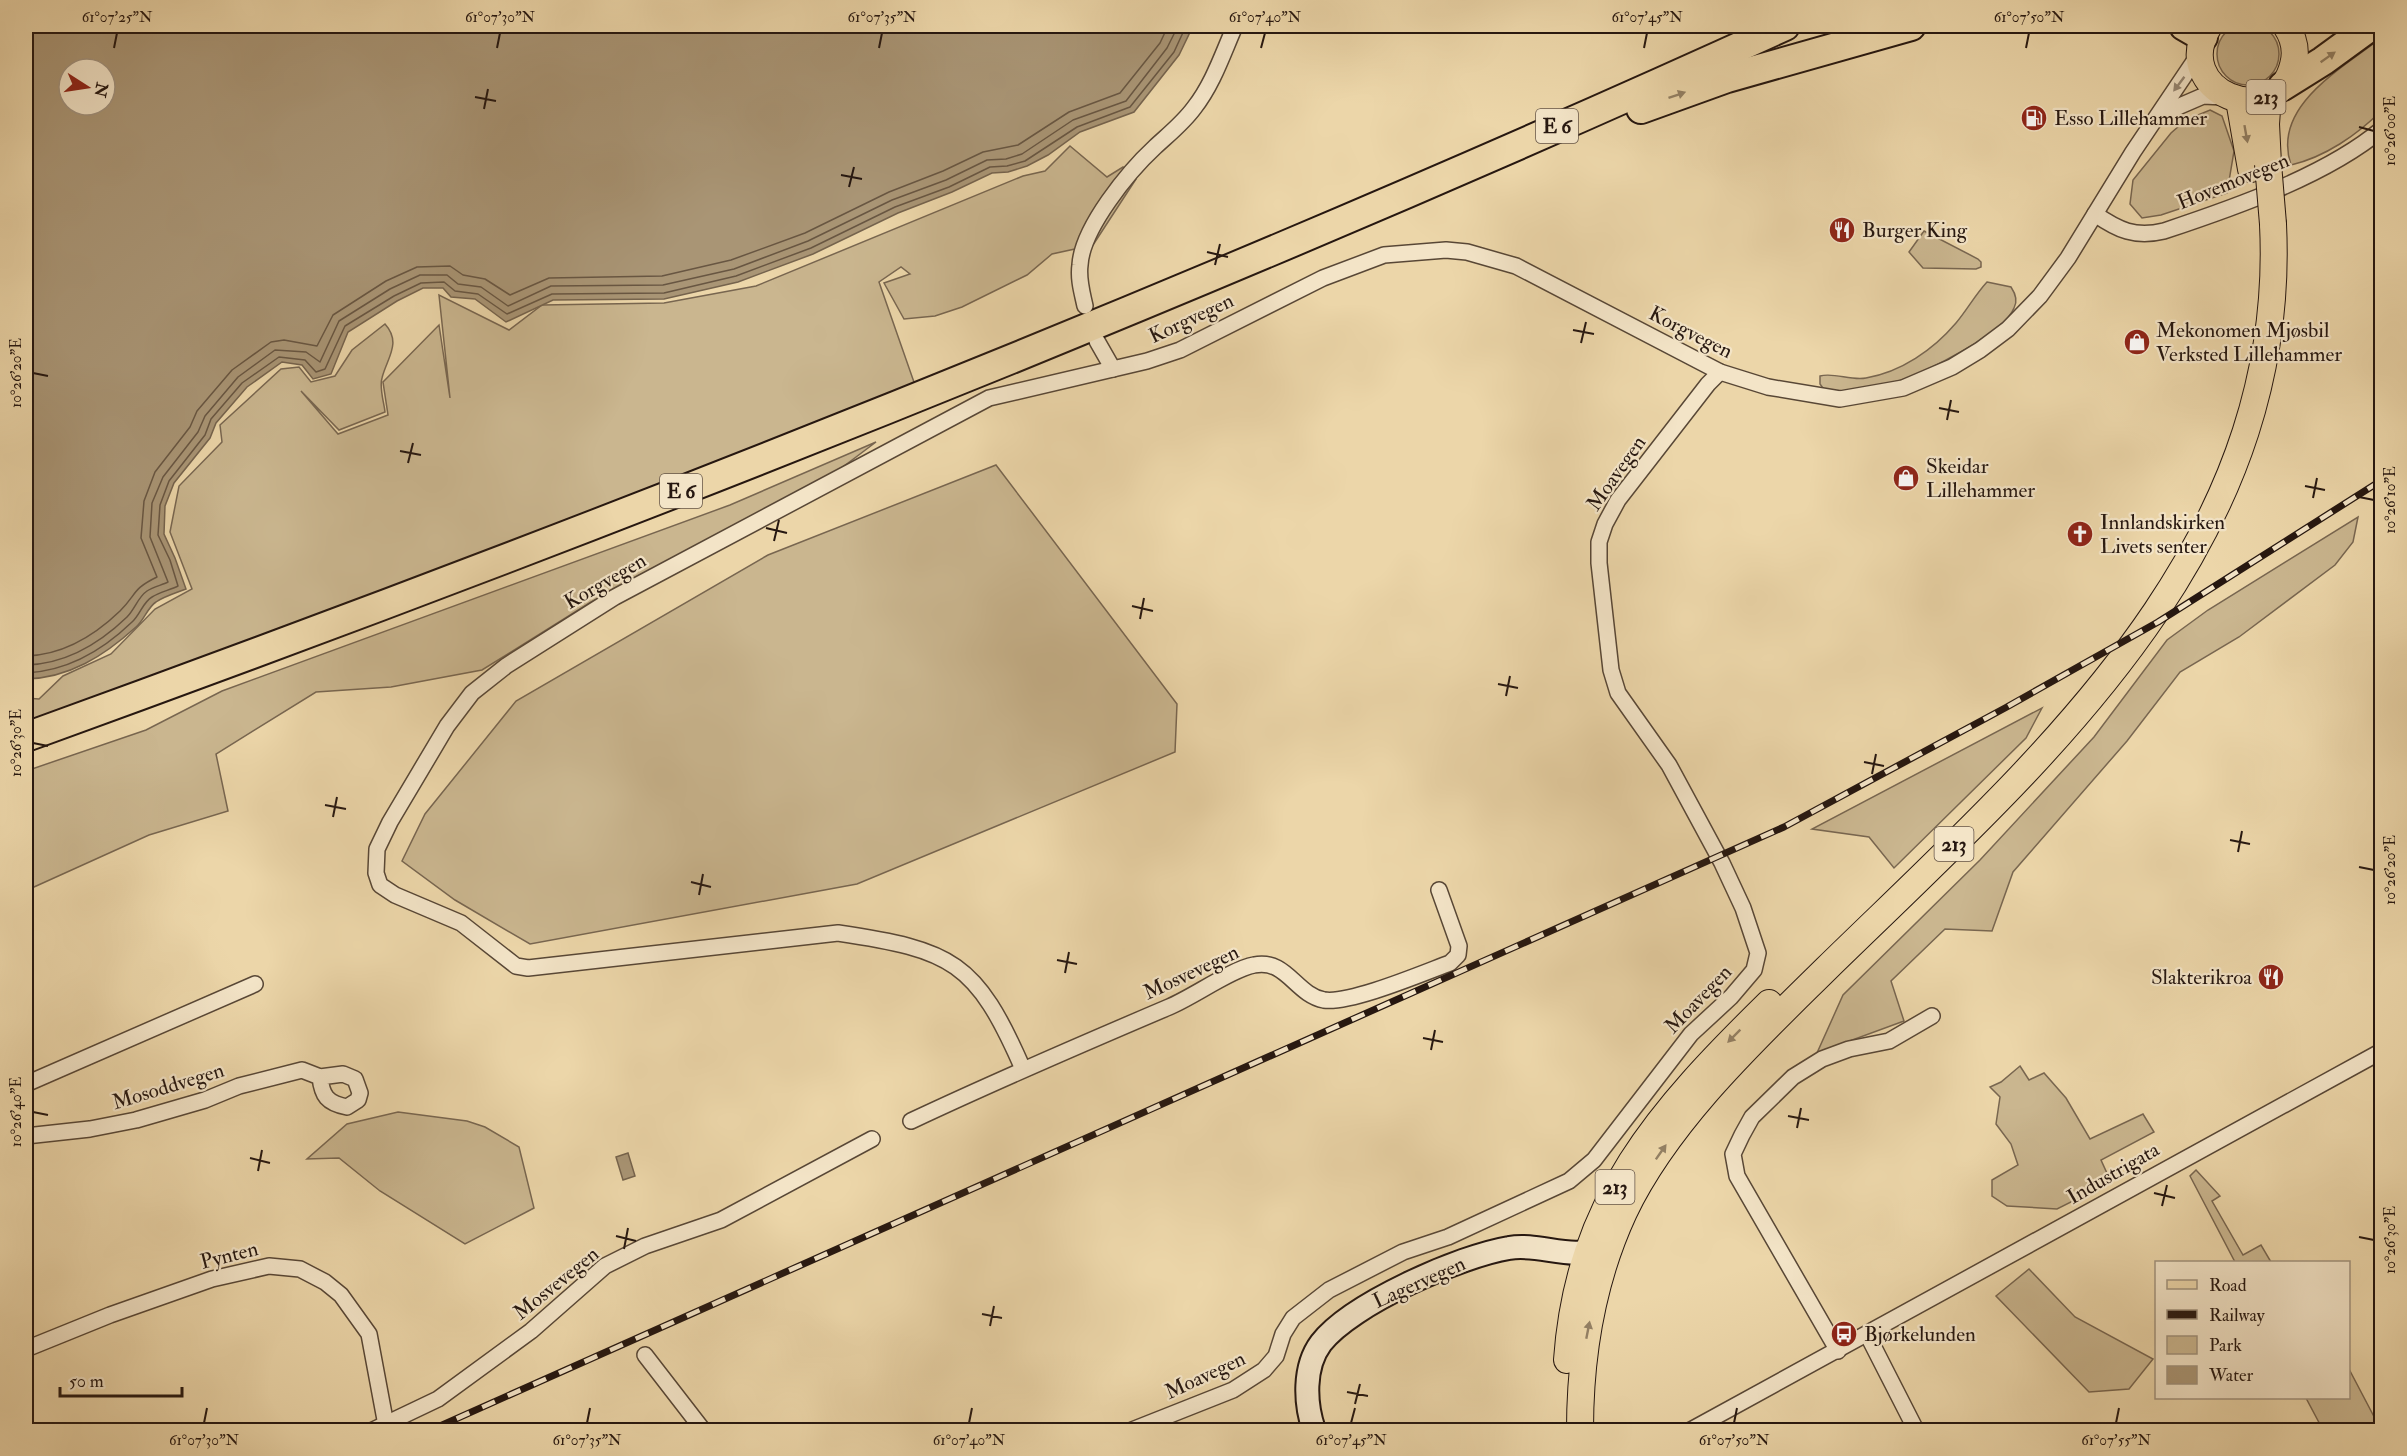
<svg xmlns="http://www.w3.org/2000/svg" width="2407" height="1456" viewBox="0 0 2407 1456" font-family="'IM FELL Double Pica',serif">
<style>
.green{fill:#cab68f;stroke:#786650;stroke-width:1.5}
.water{fill:#a99575;stroke:#75634d;stroke-width:1.5;fill-rule:evenodd}
.lines{fill:none;stroke-linecap:round;stroke-linejoin:round}
.shore{stroke:#685642;stroke-width:1.5}
.street-casing{stroke:#584736;stroke-width:18}
.secondary-casing{stroke:#261710;stroke-width:26}
.primary-casing{stroke:#261710;stroke-width:28}
.highway-casing{stroke:#261710;stroke-width:32}
.street{stroke:#f3e4c7;stroke-width:15}
.secondary{stroke:#f3e4c7;stroke-width:22}
.primary{stroke:#ecd6a9;stroke-width:26}
.highway{stroke:#ecd6a9;stroke-width:28}
.rail-casing{stroke:#261710;stroke-width:7}
.rail{stroke:#f3e4c7;stroke-width:4.5;stroke-dasharray:14;stroke-linecap:butt}
.primary-bridge-casing{stroke:#261710;stroke-width:28;stroke-linecap:butt}
.primary-bridge{stroke:#ecd6a9;stroke-width:26}
.oneway{fill:#938064}
.oneway2{fill:#978875}
.ticks{fill:none;stroke:#261710;stroke-width:2}
.labels{text-anchor:middle;stroke-width:4.5;stroke-linejoin:round;paint-order:stroke}
.shield{fill:#f3e4c7;stroke:#645447;stroke-width:1.5}
.shield-label{font-size:20px;font-weight:bold;fill:#261710}
.poi-label{font-size:21px;fill:#261710;stroke:#f3e4c7;text-anchor:start}
.street-label{font-size:21px;fill:#261710;stroke:#f3e4c7}
.neatline{fill:none;stroke:#261710;stroke-width:2}
.ticks-label{font-size:15px;text-anchor:middle;fill:#261710}
</style>
<rect width="100%" height="100%" fill="#ecd6a9"/>
<filter id="stains"><feTurbulence type="fractalNoise" baseFrequency=".00333" numOctaves="4"/><feColorMatrix values="0 0 0 0 .2 0 0 0 0 .09 0 0 0 0 .02 0 0 0 .5 -.17"/></filter>
<radialGradient id="worn" r=".72"><stop offset=".6" stop-color="#630" stop-opacity="0"/><stop offset="1" stop-color="#630" stop-opacity=".3"/></radialGradient>
<g class="green">
<circle cx="2248" cy="54" r="31"/>
<path d="M 2381,38 L 2381,111 C 2357,135 2325,157 2291,165 C 2271,106 2343,68 2381,38 Z"/>
<polygon points="2210,110 2222,116 2234,151 2227,193 2161,215 2142,218 2130,204 2133,180 2171,133 2186,120"/>
<path d="M 1070,146 L 1107,177 L 1123,167 L 1136,179 L 1093,245 L 1052,254 L 1027,275 L 962,307 L 935,316 L 904,319 L 884,283 L 910,274 L 901,267 L 879,282 L 915,385 L 549,529 L 328,610 L 181,668 L 26,723 L 26,698 L 39,699 L 63,676 L 111,654 L 155,609 L 192,589 L 170,532 L 179,486 L 222,442 L 220,425 L 281,369 L 299,367 L 311,382 L 335,376 L 352,350 L 385,324 C 402,343 387,358 382,378 C 379,388 384,402 385,412 L 339,430 L 301,391 L 338,434 L 388,415 L 383,382 L 439,325 L 450,398 L 439,295 L 509,330 L 542,305 L 664,303 L 756,286 L 1023,176 L 1045,171 Z"/>
<polygon points="1924,231 1978,259 1981,262 1981,267 1976,269 1923,268 1909,252"/>
<path d="M 1987,282 L 2011,287 C 2015,293 2018,301 2014,308 C 2004,333 1924,374 1898,381 C 1874,388 1850,392 1825,391 L 1820,384 L 1820,376 C 1834,372 1851,381 1866,378 C 1901,372 1933,350 1956,323 C 1967,310 1975,295 1987,282 Z"/>
<polygon points="876,442 832,475 591,602 482,670 391,687 316,692 216,754 228,811 149,835 34,887 26,877 26,771 146,730 222,691 730,505"/>
<polygon points="996,465 1177,704 1175,752 857,884 530,944 455,900 402,861 425,814 516,701 768,555"/>
<polygon points="2358,517 2353,542 2335,565 2239,637 2180,672 2127,741 2013,872 1992,931 1945,929 1891,981 1904,1021 1817,1053 1843,995 1980,860 2094,737 2167,640 2208,610"/>
<polygon points="2042,708 2026,738 1894,868 1869,837 1812,829"/>
<polygon points="2020,1066 2029,1080 2044,1073 2066,1098 2090,1139 2143,1114 2154,1132 2101,1160 2111,1182 2057,1209 2007,1206 1992,1196 1992,1180 2018,1165 2011,1144 1996,1124 2000,1097 1990,1087 2001,1082"/>
<polygon points="398,1112 467,1121 485,1127 519,1147 534,1208 465,1244 380,1191 339,1158 307,1159 347,1124"/>
<polygon points="2196,1170 2220,1196 2212,1201 2243,1255 2261,1245 2271,1262 2235,1262 2190,1176"/>
<polygon points="2029,1269 2075,1317 2153,1359 2129,1389 2089,1392 1996,1296"/>
<polygon points="2349,1369 2381,1430 2323,1430 2306,1398 2348,1398"/>
</g>
<g class="water">
<path d="M 26,26 L 1193,26 L 1179,55 L 1134,112 L 1080,132 L 1048,155 L 1027,166 L 1008,172 L 992,173 L 952,192 L 898,213 L 813,254 L 738,282 L 664,299 L 553,300 L 506,322 L 475,299 L 451,297 L 443,288 L 423,288 L 397,301 L 348,332 L 331,374 L 313,379 L 302,365 L 282,362 L 247,387 L 216,423 L 210,438 L 174,483 L 165,506 L 164,534 L 175,558 L 186,589 C 176,593 165,596 156,602 C 148,607 144,620 136,627 C 104,656 69,678 26,679 ZM 69,69 L 105,69 L 105,105 L 69,105 Z"/>
<polygon points="628,1153 635,1176 623,1180 616,1157"/>
</g>
<g class="lines">
<g class="shore">
<path d="M 26,656 C 62,655 94,636 120,611 C 137,594 132,589 157,577 L 141,538 L 144,501 L 155,472 L 190,427 L 197,411 L 232,370 L 271,342 L 284,340 L 317,346 L 333,315 L 386,281 L 417,267 L 450,266 L 463,275 L 485,279 L 510,295 L 549,278 L 662,276 L 731,260 L 805,233 L 889,192 L 943,171 L 983,152 L 1018,145 L 1069,112 L 1120,93 L 1160,43 L 1168,26"/>
<path d="M 26,665 C 65,664 99,644 127,617 C 135,609 138,597 147,591 C 153,587 162,585 168,582 L 150,537 L 152,503 L 163,477 L 198,432 L 205,416 L 238,377 L 275,350 L 306,352 L 320,362 L 339,321 L 390,289 L 420,275 L 447,275 L 458,284 L 481,287 L 508,306 L 551,286 L 663,285 L 734,269 L 808,241 L 892,200 L 946,180 L 987,160 L 1006,159 L 1022,154 L 1073,120 L 1126,101 L 1167,48 L 1178,26"/>
<path d="M 26,673 C 67,671 102,651 132,622 C 140,615 143,602 152,597 C 160,592 170,590 178,586 L 170,560 L 158,535 L 160,505 L 169,481 L 205,435 L 211,419 L 242,383 L 279,357 L 305,360 L 316,372 L 325,369 L 345,326 L 394,296 L 421,283 L 444,282 L 455,291 L 478,294 L 507,314 L 552,294 L 664,293 L 736,276 L 811,248 L 895,207 L 949,187 L 990,167 L 1007,166 L 1025,161 L 1077,127 L 1130,107 L 1174,52 L 1186,26"/>
</g>
<defs>
<g id="street">
<polyline points="2159,115 2203,96 2224,97"/>
<path d="M 2095,214 C 2118,230 2135,238 2164,231 C 2233,208 2326,176 2382,129"/>
<path d="M 1085,306 C 1082,292 1078,279 1080,265 C 1082,228 1129,171 1155,147 C 1169,134 1183,123 1194,108 C 1213,84 1223,53 1235,26"/>
<polyline points="1097,341 1113,369"/>
<path d="M 1023,1069 C 976,961 952,950 838,933 L 528,968 L 516,966 L 461,923 L 395,895 L 380,885 L 376,873 L 377,849 L 390,822 L 447,726 L 472,693 L 506,666 L 615,597 L 989,398 L 1147,361 L 1180,350 L 1323,278 L 1384,255 L 1446,250 L 1467,252 L 1516,266 L 1720,372 L 1768,387 L 1840,399 L 1903,388 L 1952,367 L 1980,350 L 2008,329 L 2040,296 L 2068,258 L 2133,152 L 2199,54"/>
<polyline points="26,1084 255,984"/>
<path d="M 911,1121 C 996,1081 1082,1044 1169,1007 C 1193,997 1232,969 1254,965 C 1286,958 1296,995 1324,1000 C 1350,1004 1423,973 1450,963 L 1458,955 L 1459,946 L 1439,890"/>
<path d="M 26,1136 L 90,1129 L 136,1120 L 205,1100 L 239,1086 L 302,1070 L 320,1077 L 343,1074 L 355,1079 L 360,1093 L 358,1100 L 347,1107 C 327,1103 322,1096 320,1077"/>
<polyline points="1867,1334 1916,1430"/>
<polyline points="26,1349 110,1315 212,1279 269,1266 300,1269 325,1282 341,1295 369,1334 386,1425"/>
<polyline points="1838,1351 1737,1176 1733,1154 1742,1135 1752,1117 1793,1077 1822,1059 1849,1049 1889,1041 1932,1016"/>
<polyline points="645,1355 703,1430"/>
<polyline points="373,1430 438,1399 531,1331 605,1266 645,1246 721,1220 872,1139"/>
<polyline points="1132,1430 1233,1390 1264,1370 1276,1356 1283,1334 1293,1318 1329,1290 1403,1252 1448,1237 1569,1181 1594,1160 1691,1034 1731,997 1754,970 1758,953 1743,908 1722,863 1669,765 1618,693 1611,670 1599,563 1599,542 1605,524 1618,500 1708,384 1720,372"/>
<polyline points="1691,1430 2382,1051"/>
</g>
<path id="secondary" d="M 1314,1430 C 1305,1404 1303,1367 1321,1343 C 1351,1304 1460,1256 1509,1248 C 1541,1242 1573,1263 1603,1246"/>
<g id="primary">
<path d="M 2209,26 C 2168,92 2276,134 2293,65 C 2297,51 2294,38 2286,26"/>
<polyline points="2239,100 2251,169"/>
<polyline points="2268,164 2266,124 2268,96"/>
<path d="M 1567,1360 C 1578,1201 1660,1110 1769,1003"/>
<path d="M 1580,1430 C 1580,1355 1592,1281 1624,1212 C 1668,1120 1755,1039 1827,968 C 2039,761 2289,550 2273,224"/>
</g>
<g id="highway">
<polyline points="2184,26 2203,37"/>
<polyline points="2283,86 2323,61 2371,26"/>
<polyline points="1641,109 1727,78 1911,26"/>
<path d="M 26,737 C 620,522 1210,288 1785,26"/>
</g>
</defs>
<use href="#street" class="street-casing"/>
<use href="#secondary" class="secondary-casing"/>
<use href="#primary" class="primary-casing"/>
<use href="#highway" class="highway-casing"/>
<use href="#street" class="street"/>
<use href="#secondary" class="secondary"/>
<use href="#primary" class="primary"/>
<use href="#highway" class="highway"/>
<defs>
<polyline id="rail" points="431,1430 1784,827 2005,708 2158,622 2382,480"/>
</defs>
<use href="#rail" class="rail-casing"/>
<use href="#rail" class="rail"/>
<defs>
<polyline id="primary-bridge" points="2268,164 2273,224"/>
</defs>
<use href="#primary-bridge" class="primary-bridge-casing"/>
<use href="#primary-bridge" class="primary-bridge"/>
</g>
<defs><path id="oneway-solid" d="M-6-.8H1V-3.2L6.5 0L1 3.2V.8H-6Z" transform="scale(1.5)"/></defs>
<g class="oneway">
<use href="#oneway-solid" transform="translate(2328 57) rotate(-35)"/>
<use href="#oneway-solid" transform="translate(1677 95) rotate(-19)"/>
<use href="#oneway-solid" transform="translate(2246 134) rotate(80)"/>
<use href="#oneway-solid" transform="translate(1734 1036) rotate(135)"/>
<use href="#oneway-solid" transform="translate(1661 1152) rotate(-55)"/>
<use href="#oneway-solid" transform="translate(1588 1330) rotate(-79)"/>
</g>
<use class="oneway2" href="#oneway-solid" transform="translate(2179 84) rotate(127)"/>
<path class="ticks" d="M 114,48 L 117,33M 497,48 L 500,33M 879,48 L 882,33M 1261,48 L 1265,33M 1644,48 L 1647,33M 2026,48 L 2029,33M 475,97 L 496,101M 484,109 L 488,89M 2359,127 L 2374,131M 841,175 L 862,179M 849,187 L 854,167M 1207,252 L 1228,257M 1215,265 L 1220,244M 1573,330 L 1594,334M 1581,343 L 1586,322M 33,373 L 48,376M 1939,408 L 1959,412M 1947,420 L 1951,400M 400,451 L 421,455M 408,463 L 413,443M 2305,486 L 2325,490M 2359,497 L 2374,500M 2313,498 L 2317,478M 766,528 L 787,533M 774,541 L 779,520M 1132,606 L 1153,611M 1140,619 L 1144,598M 1498,684 L 1518,688M 1506,696 L 1510,676M 33,743 L 48,746M 1864,762 L 1884,766M 1872,774 L 1876,754M 325,805 L 346,809M 333,817 L 337,797M 2230,840 L 2250,844M 2238,852 L 2242,831M 2359,867 L 2374,870M 691,882 L 711,887M 699,895 L 703,874M 1057,960 L 1077,964M 1065,973 L 1069,952M 1423,1038 L 1443,1042M 1431,1050 L 1435,1030M 33,1112 L 48,1115M 1788,1116 L 1809,1120M 1797,1128 L 1801,1108M 250,1158 L 270,1163M 258,1171 L 262,1150M 2154,1193 L 2175,1198M 2162,1206 L 2167,1185M 616,1236 L 636,1241M 2359,1237 L 2374,1240M 624,1249 L 628,1228M 982,1314 L 1002,1318M 990,1326 L 994,1306M 1347,1392 L 1368,1396M 1355,1404 L 1360,1384M 204,1423 L 207,1408M 587,1423 L 590,1408M 969,1423 L 972,1408M 1351,1423 L 1355,1408M 1734,1423 L 1737,1408M 2116,1423 L 2119,1408"/>
<defs>
<symbol id="fuel-disc" viewBox="-11 -11 22 22"><circle r="9.5" fill="#8f2418" stroke="#f3e4c7"/><path d="M-5.5-6h7V0h2V4h1.3V-2.5L3-4.5l.8-.8L6-3V5H2.5V1h-1V6h-7ZM-4.2-4.7v3.2H.2V-4.7Z" fill="#fff"/></symbol>
<symbol id="restaurant-disc" viewBox="-11 -11 22 22"><circle r="9.5" fill="#8f2418" stroke="#f3e4c7"/><path d="M-5-6h1v4h1v-4h1v4h1v-4h1v5L-1.5 .5V6h-2V.5L-5-1ZM5-6V6H3V1.5H1.5Q1.5-4 5-6Z" fill="#fff"/></symbol>
<symbol id="shop-disc" viewBox="-11 -11 22 22"><circle r="9.5" fill="#8f2418" stroke="#f3e4c7"/><path d="M-5-2.5h2.3a2.7 3.5 0 0 1 5.4 0H5L5.5 6h-11ZM-1.5-2.5h3a1.5 2.3 0 0 0-3 0Z" fill="#fff"/></symbol>
<symbol id="church-disc" viewBox="-11 -11 22 22"><circle r="9.5" fill="#8f2418" stroke="#f3e4c7"/><path d="M-1.2-6h2.4v3.5h3.3v2.4h-3.3V6h-2.4V-.1h-3.3v-2.4h3.3Z" fill="#fff"/></symbol>
<symbol id="bus-disc" viewBox="-11 -11 22 22"><circle r="9.5" fill="#8f2418" stroke="#f3e4c7"/><path d="M-5-6H5V4H4V6H2V4H-2V6H-4V4H-5ZM-3.5-4V0h7V-4ZM-3.5 1.2v1.5H-2V1.2ZM2 1.2v1.5H3.5V1.2Z" fill="#fff"/></symbol>
</defs>
<g fill-rule="evenodd">
<use href="#fuel-disc" x="2019" y="103" width="30" height="30"/>
<use href="#restaurant-disc" x="1827" y="215" width="30" height="30"/>
<use href="#shop-disc" x="2122" y="327" width="30" height="30"/>
<use href="#shop-disc" x="1891" y="463" width="30" height="30"/>
<use href="#church-disc" x="2065" y="519" width="30" height="30"/>
<use href="#restaurant-disc" x="2256" y="962" width="30" height="30"/>
<use href="#bus-disc" x="1829" y="1319" width="30" height="30"/>
</g>
<g class="labels">
<g class="shield">
<rect x="2246.5" y="80" width="39" height="34" rx="4.5"/>
<rect x="1536" y="109" width="42" height="34" rx="4.5"/>
<rect x="660" y="474" width="42" height="34" rx="4.5"/>
<rect x="1934.5" y="827" width="39" height="34" rx="4.5"/>
<rect x="1595.5" y="1170" width="39" height="34" rx="4.5"/>
</g>
<g class="shield-label">
<text x="2266" y="104">213</text>
<text x="1557" y="133">E 6</text>
<text x="681" y="498">E 6</text>
<text x="1954" y="851">213</text>
<text x="1615" y="1194">213</text>
</g>
<g class="poi-label">
<text x="2054" y="125">Esso Lillehammer</text>
<text x="1862" y="237">Burger King</text>
<text x="2156" y="337">Mekonomen Mjøsbil<tspan x="2156" dy="24">Verksted Lillehammer</tspan></text>
<text x="1926" y="473">Skeidar<tspan x="1926" dy="24">Lillehammer</tspan></text>
<text x="2100" y="529">Innlandskirken<tspan x="2100" dy="24">Livets senter</tspan></text>
<text x="2252" y="984" text-anchor="end">Slakterikroa</text>
<text x="1864" y="1341">Bjørkelunden</text>
</g>
<g class="street-label">
<text transform="translate(2233 181) rotate(-22)" y="7">Hovemovegen</text>
<text transform="translate(1191 318) rotate(-25)" y="7">Korgvegen</text>
<text transform="translate(1691 332) rotate(27)" y="7">Korgvegen</text>
<text transform="translate(1616 473) rotate(-55)" y="7">Moavegen</text>
<text transform="translate(605 581) rotate(-30)" y="7">Korgvegen</text>
<text transform="translate(1191 972) rotate(-25)" y="7">Mosvevegen</text>
<text transform="translate(1698 999) rotate(-46)" y="7">Moavegen</text>
<text transform="translate(168 1086) rotate(-17)" y="7">Mosoddvegen</text>
<text transform="translate(2113 1173) rotate(-30)" y="7">Industrigata</text>
<text transform="translate(229 1255) rotate(-14)" y="7">Pynten</text>
<text transform="translate(1419 1282) rotate(-24)" y="7">Lagervegen</text>
<text transform="translate(556 1283) rotate(-39)" y="7">Mosvevegen</text>
<text transform="translate(1205 1375) rotate(-25)" y="7">Moavegen</text>
</g>
</g>
<rect width="2407" height="1456" fill="none" stroke="#ecd6a9" stroke-width="66"/>
<rect x="2155" y="1261" width="195" height="138" fill="#f3e4c7" stroke="#a1927e" stroke-width="1.5"/>
<rect x="2167" y="1280" width="30" height="9" fill="#ecd6a9" stroke="#a1927e" stroke-width="1.5"/>
<text x="2209" y="1291" font-size="18" fill="#261710">Road</text>
<rect x="2167" y="1310" width="30" height="9" fill="#261710" stroke="#a1927e" stroke-width="1.5"/>
<text x="2209" y="1321" font-size="18" fill="#261710">Railway</text>
<rect x="2167" y="1336" width="30" height="18" fill="#cab68f" stroke="#a1927e" stroke-width="1.5"/>
<text x="2209" y="1351" font-size="18" fill="#261710">Park</text>
<rect x="2167" y="1366" width="30" height="18" fill="#a99575" stroke="#a1927e" stroke-width="1.5"/>
<text x="2209" y="1381" font-size="18" fill="#261710">Water</text>
<g transform="translate(87 87) rotate(102)"><circle r="28" fill="#f3e4c7" stroke="#a1927e" stroke-width="1.5"/>
<path d="M0-4.5L10 22L0 15L-10 22Z" fill="#8f2418"/>
<text y="-9" font-size="16" font-weight="bold" text-anchor="middle" fill="#261710">N</text>
</g>
<path d="M60 1387v9h122v-9" fill="none" stroke="#261710" stroke-width="3"/>
<text x="69" y="1387" font-size="18" fill="#261710" stroke="#f3e4c7" stroke-width="4.5" paint-order="stroke">50 m</text>
<rect x="33" y="33" width="2341" height="1390" class="neatline"/>
<g class="ticks-label">
<text x="117" y="22">61°07'25"N</text>
<text x="500" y="22">61°07'30"N</text>
<text x="882" y="22">61°07'35"N</text>
<text x="1265" y="22">61°07'40"N</text>
<text x="1647" y="22">61°07'45"N</text>
<text x="2029" y="22">61°07'50"N</text>
<text transform="translate(2390 131) rotate(-90)" y="5">10°26'00"E</text>
<text transform="translate(16 373) rotate(-90)" y="5">10°26'20"E</text>
<text transform="translate(2390 500) rotate(-90)" y="5">10°26'10"E</text>
<text transform="translate(16 743) rotate(-90)" y="5">10°26'30"E</text>
<text transform="translate(2390 870) rotate(-90)" y="5">10°26'20"E</text>
<text transform="translate(16 1112) rotate(-90)" y="5">10°26'40"E</text>
<text transform="translate(2390 1240) rotate(-90)" y="5">10°26'30"E</text>
<text x="204" y="1445">61°07'30"N</text>
<text x="587" y="1445">61°07'35"N</text>
<text x="969" y="1445">61°07'40"N</text>
<text x="1351" y="1445">61°07'45"N</text>
<text x="1734" y="1445">61°07'50"N</text>
<text x="2116" y="1445">61°07'55"N</text>
</g>
<rect width="100%" height="100%" filter="url(#stains)"/>
<rect width="100%" height="100%" fill="url(#worn)"/>
</svg>
